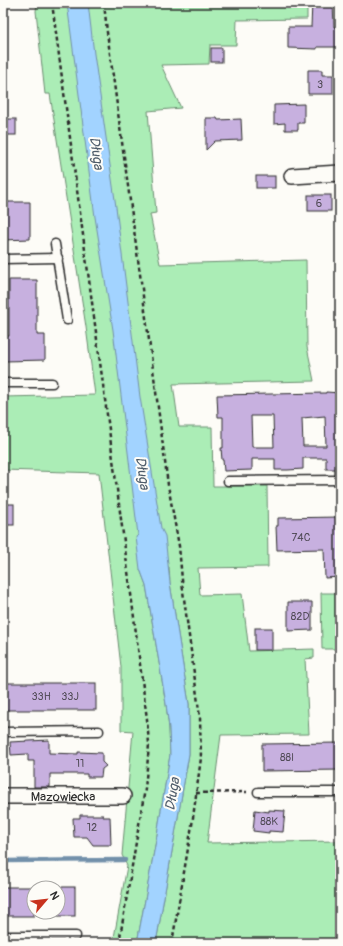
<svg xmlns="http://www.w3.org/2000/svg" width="343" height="946" viewBox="0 0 343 946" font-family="Pangolin,sans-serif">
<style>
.green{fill:#abedb6;stroke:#6b8c70}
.water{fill:#a2d3ff;stroke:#7290aa}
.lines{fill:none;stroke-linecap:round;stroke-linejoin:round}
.stream{stroke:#7290aa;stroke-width:4.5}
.building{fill:#c7b0df;stroke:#2b2b2b;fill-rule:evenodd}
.lane-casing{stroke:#2b2b2b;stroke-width:11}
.street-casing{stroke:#2b2b2b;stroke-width:18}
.path{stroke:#2b2b2b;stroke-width:2.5;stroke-dasharray:4 3;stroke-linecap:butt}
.lane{stroke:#fdfcf7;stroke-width:8}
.street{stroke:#fdfcf7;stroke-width:15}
.labels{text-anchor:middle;stroke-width:4;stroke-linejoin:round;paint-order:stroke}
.number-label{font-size:11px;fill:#524c58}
.street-label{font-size:13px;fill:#2b2b2b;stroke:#fdfcf7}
.water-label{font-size:14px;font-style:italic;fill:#4f5d6b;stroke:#fdfcf7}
</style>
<rect width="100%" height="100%" fill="#fdfcf7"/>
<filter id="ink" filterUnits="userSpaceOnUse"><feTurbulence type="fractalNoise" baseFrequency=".025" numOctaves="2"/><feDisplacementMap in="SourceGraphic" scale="8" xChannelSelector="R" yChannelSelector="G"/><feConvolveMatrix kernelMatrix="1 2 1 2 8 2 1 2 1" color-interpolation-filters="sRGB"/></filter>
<g filter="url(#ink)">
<g class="green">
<polygon points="37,3 307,3 307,19 237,20 236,45 210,45 209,64 161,65 181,108 148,111 156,213 150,214 160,264 306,260 307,347 314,381 173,384 179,427 212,427 213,486 267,486 268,567 198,568 200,595 242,594 249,651 314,649 314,658 305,659 309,734 221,735 207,843 340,841 340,943 156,943 189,754 189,704 170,583 169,567 140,569 146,585 166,704 169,728 170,755 157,835 137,943 113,943 127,866 122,855 133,731 121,730 121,667 99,473 3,470 3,397 95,395 86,327 50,94 45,94 36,11"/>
<polygon points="321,593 340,593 340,649 322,649"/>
</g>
<polygon class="water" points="67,3 88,3 94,54 116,207 140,397 161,528 165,536 170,583 189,704 189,754 156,943 137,943 157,835 170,755 169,728 166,704 146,585 140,569 136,537 138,535 132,485 113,330 95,217"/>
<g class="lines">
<polyline class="stream" points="3,861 125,860"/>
</g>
<g class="building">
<polygon points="312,3 333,3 334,27 340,27 340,47 317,47 317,49 288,48 288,27 311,27"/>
<rect x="211" y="48" width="11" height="14"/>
<polygon points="308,70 322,70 322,75 333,75 333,94 308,94"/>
<polygon points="304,104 304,123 298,123 298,130 285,130 285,123 274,124 274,105"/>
<polygon points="206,118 217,118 218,120 241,119 242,140 215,141 206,150"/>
<rect x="3" y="119" width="13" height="16"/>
<rect x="256" y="176" width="19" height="12"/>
<rect x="308" y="195" width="23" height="16"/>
<polygon points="3,202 30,202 30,239 3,240"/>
<polygon points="9,280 37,280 37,335 45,335 45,360 5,361 5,336 9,336"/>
<path d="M 326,392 L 340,393 L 340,469 L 326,469 L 326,458 L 303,458 L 303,469 L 288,470 L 275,470 L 275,459 L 252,459 L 252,470 L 224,471 L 223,460 L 222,460 L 221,448 L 223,448 L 223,417 L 218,417 L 217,395 L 326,393 ZM 251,416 L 273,416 L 274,447 L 252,447 ZM 325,416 L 326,446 L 303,446 L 302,418 Z"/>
<rect x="3" y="504" width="11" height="21"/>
<polygon points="340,517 340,577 325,578 324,549 277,550 276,526 278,526 278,518"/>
<polygon points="288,602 312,602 312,630 288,631"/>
<rect x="255" y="628" width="17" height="22"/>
<rect x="3" y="683" width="93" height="27"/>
<polygon points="49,740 49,753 78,754 78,752 102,753 102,762 106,766 102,769 101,777 87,777 87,774 50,774 50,787 34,787 34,761 28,761 28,754 11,755 10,742"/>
<polygon points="340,743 340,770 262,771 262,744"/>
<polygon points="255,810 269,812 269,810 285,811 283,832 269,831 269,833 253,831"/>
<polygon points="80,815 103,815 103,817 110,817 111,845 93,845 87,837 74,837 73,818 80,818"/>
<rect x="3" y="887" width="31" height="29"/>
<rect x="58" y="887" width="17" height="29"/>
</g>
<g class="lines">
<defs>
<g id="lane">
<polyline points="55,244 67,320"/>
<polyline points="3,259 58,258"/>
<polyline points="3,383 52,383"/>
<polyline points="228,481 340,480"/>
<polyline points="3,732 99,731"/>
<polyline points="258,792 340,792"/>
<polyline points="3,936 76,936"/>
</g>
<g id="street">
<polyline points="292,176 340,173"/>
<path id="s1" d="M 3,796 L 123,796"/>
</g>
</defs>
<use href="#lane" class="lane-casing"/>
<use href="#street" class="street-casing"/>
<g class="path">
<polyline points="52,3 131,594 147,719 149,744 148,757 145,789 119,943"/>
<polyline points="104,3 107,32 155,384 168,485 179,546 183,591 200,718 201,758 192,825 172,943"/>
<polyline points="196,793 247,792"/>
</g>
<use href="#lane" class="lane"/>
<use href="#street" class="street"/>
</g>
</g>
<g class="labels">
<g class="number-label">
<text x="320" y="88">3</text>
<text x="319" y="207">6</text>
<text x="301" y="541">74C</text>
<text x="300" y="620">82D</text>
<text x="41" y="700">33H</text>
<text x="70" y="700">33J</text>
<text x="287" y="761">88I</text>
<text x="80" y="767">11</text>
<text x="269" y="825">88K</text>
<text x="92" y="831">12</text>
</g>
<g class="street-label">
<text dy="5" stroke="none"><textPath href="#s1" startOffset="60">Mazowiecka</textPath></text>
</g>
<g class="water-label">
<text transform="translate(97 153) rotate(82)" y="5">Długa</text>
<text transform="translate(143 473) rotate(82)" y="5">Długa</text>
<text transform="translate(172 794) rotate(-81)" y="5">Długa</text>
</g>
</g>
<rect width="343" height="946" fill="none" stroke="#fdfcf7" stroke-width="16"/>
<rect x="8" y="8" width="327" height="930" fill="none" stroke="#2b2b2b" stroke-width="1.5" filter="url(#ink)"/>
<g transform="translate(46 900) rotate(62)"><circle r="19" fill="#fdfcf7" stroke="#a9a8a5"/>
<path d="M0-3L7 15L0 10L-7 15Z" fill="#c8321e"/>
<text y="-6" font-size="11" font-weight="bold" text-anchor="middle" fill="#2b2b2b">N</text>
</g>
</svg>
